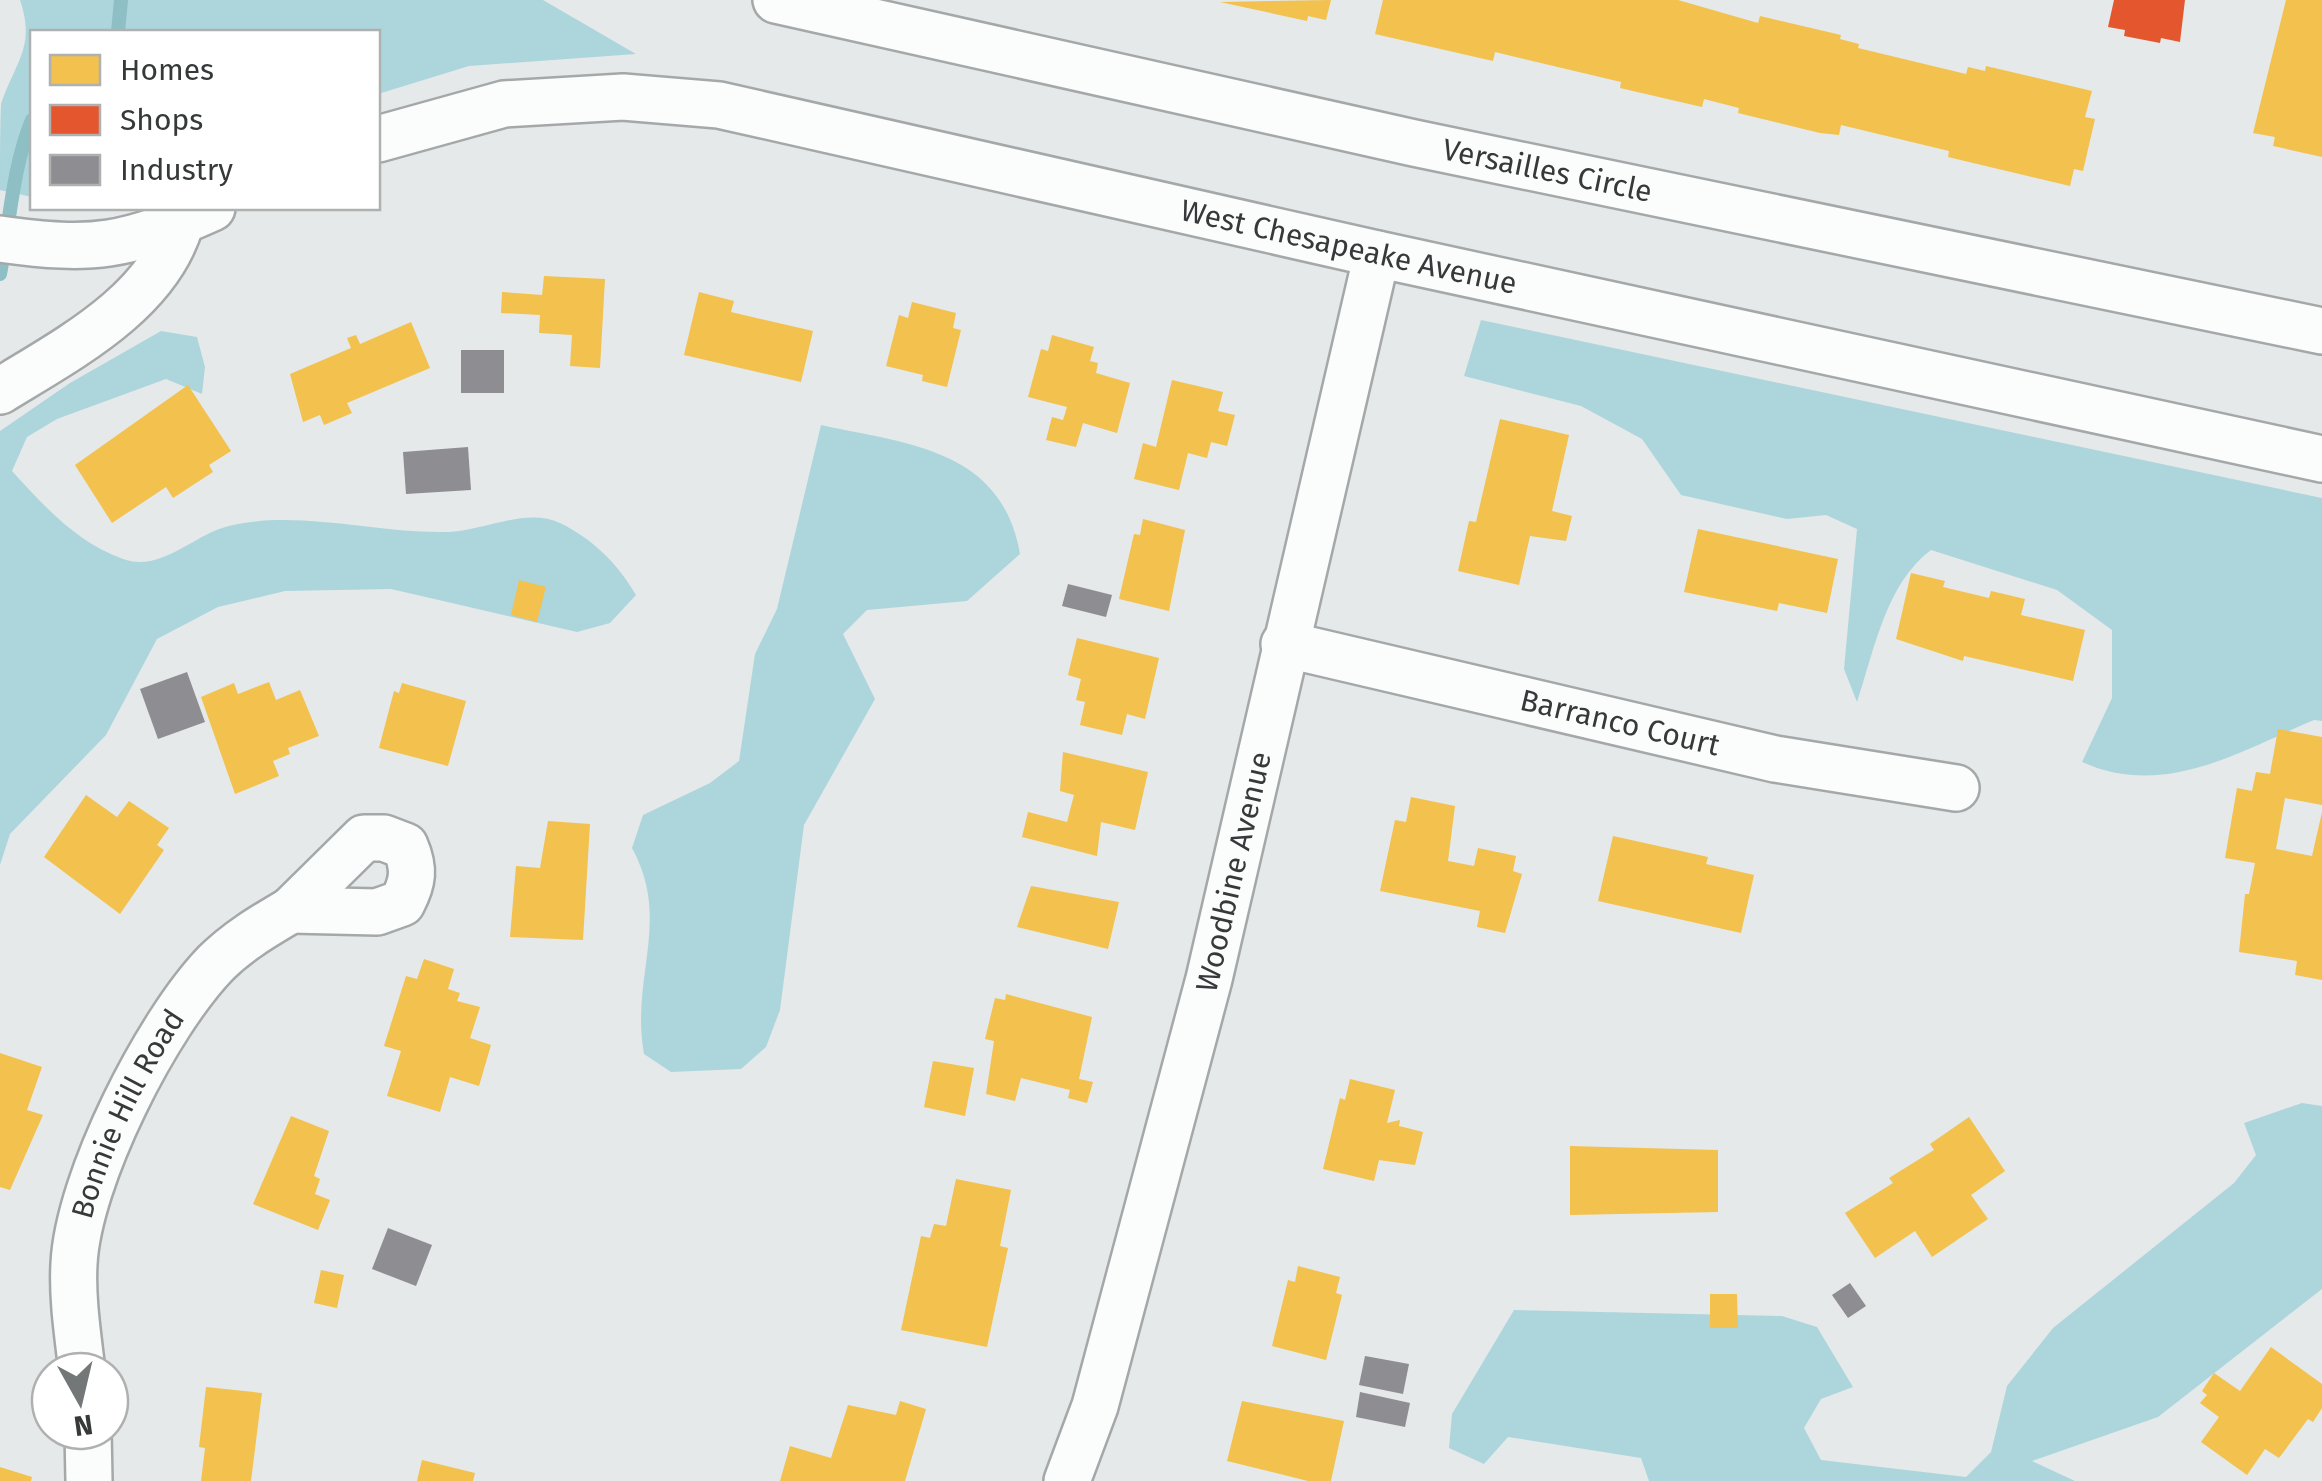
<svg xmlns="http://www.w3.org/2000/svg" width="2322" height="1481" viewBox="0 0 2322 1481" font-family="'Fira Sans',sans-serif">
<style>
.forest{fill:#add6dc}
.homes{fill:#f2c14e}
.shops{fill:#e4572e}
.industry{fill:#8d8d92}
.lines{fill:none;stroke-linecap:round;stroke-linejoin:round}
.stream{stroke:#8dbfc5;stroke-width:14}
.street-casing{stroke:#a5a8a9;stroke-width:50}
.street{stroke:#fbfcfc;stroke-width:45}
.labels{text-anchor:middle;stroke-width:10;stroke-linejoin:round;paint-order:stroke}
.street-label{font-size:30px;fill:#363939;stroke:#fff}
</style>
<rect width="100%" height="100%" fill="#e5e9ea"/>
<g class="forest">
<path d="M 20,0 L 543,0 L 636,54 L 469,66 L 378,94 L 378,32 L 32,32 L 32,197 L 0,190 C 0,164 0,128 1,104 C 15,62 36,47 20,0 Z"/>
<path d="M 1481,320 L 2322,498 L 2322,721 L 2314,720 C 2238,752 2164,799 2082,762 L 2112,698 L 2112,630 L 2057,590 L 1931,550 C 1886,583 1874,651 1857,702 L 1844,669 L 1857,529 L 1826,515 L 1787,519 L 1681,495 L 1642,439 L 1581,406 L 1464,376 Z"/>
<path d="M 161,331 L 197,337 L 205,367 L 202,394 L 166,379 L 57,419 L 27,437 L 12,471 C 44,506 76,542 123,559 C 161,573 194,534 229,526 C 299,509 377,534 448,532 C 483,531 527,507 560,523 C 593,539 618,564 636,595 L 610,623 L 577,632 L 391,589 L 285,591 L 218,607 L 157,639 L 106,735 L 10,834 L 0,865 L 0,431 L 70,383 Z"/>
<path d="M 821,425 C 908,444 1002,449 1020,554 L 967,601 L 867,610 L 843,634 L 875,699 L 804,825 L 780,1010 L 766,1047 L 741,1069 L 671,1072 L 644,1054 C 630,977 672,921 632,848 L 643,815 L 710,783 L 739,761 L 755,654 L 777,609 Z"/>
<polygon points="2302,1103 2322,1106 2322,1289 2158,1417 2032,1461 2075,1481 1649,1481 1641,1458 1508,1437 1484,1464 1449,1448 1452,1414 1514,1310 1782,1316 1817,1327 1853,1387 1821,1399 1804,1428 1821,1460 1966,1477 1991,1452 2007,1386 2053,1328 2234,1183 2256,1155 2244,1123"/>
</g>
<g class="homes">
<polygon points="1331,0 1326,20 1308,16 1307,21 1220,2"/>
<polygon points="1383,0 1678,0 1758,23 1760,16 1841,35 1840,39 1859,44 1858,48 1966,74 1968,67 1985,71 1986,66 2092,91 2085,117 2095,119 2083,171 2074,169 2070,186 1948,157 1949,151 1841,125 1839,135 1820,133 1738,113 1739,108 1704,99 1702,107 1620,88 1621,82 1495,52 1493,61 1375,34"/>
<polygon points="2286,0 2322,0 2322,157 2273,146 2275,137 2253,133"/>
<polygon points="544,276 605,279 600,368 570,366 572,335 539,333 540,315 501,313 502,292 542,295"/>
<polygon points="699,292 734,301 731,312 813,331 801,382 684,355"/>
<polygon points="912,302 956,313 953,328 961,330 947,387 922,381 923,375 886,366 899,315 908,318"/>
<polygon points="411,322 430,368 347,403 352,413 324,425 320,415 303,422 290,374 351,348 347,338 356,335 360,344"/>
<polygon points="1052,335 1094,347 1090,361 1098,363 1096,373 1130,383 1117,433 1083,423 1076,447 1046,440 1052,417 1063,420 1067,407 1028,397 1041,349 1048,351"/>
<polygon points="1172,380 1223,392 1218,411 1235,415 1227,446 1211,442 1207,458 1188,453 1179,490 1134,479 1143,443 1156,447"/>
<polygon points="188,385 231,451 209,465 213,472 173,498 166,487 112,523 75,465"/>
<polygon points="1500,419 1569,435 1552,511 1572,516 1566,541 1530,536 1519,585 1458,571 1469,521 1476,522"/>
<polygon points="1143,519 1185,530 1169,611 1119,599 1134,534 1140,535"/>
<polygon points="1698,529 1838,559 1827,613 1779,603 1777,611 1684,592"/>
<polygon points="1911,573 1945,581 1943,587 1989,598 1991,591 2025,599 2021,615 2085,630 2073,681 1964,656 1963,661 1896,639"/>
<polygon points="519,580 546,587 537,622 511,615"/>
<polygon points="1077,638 1159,658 1145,719 1127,714 1122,735 1080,725 1085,702 1076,700 1081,679 1068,675"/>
<polygon points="269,682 276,700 300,690 319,736 288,748 290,754 273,761 279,776 235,794 201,697 234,683 238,694"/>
<polygon points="402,683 466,701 448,766 379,748 394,691 399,693"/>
<polygon points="2278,729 2322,737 2322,805 2285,798 2276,849 2312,856 2322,812 2322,980 2295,975 2297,961 2239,952 2245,894 2249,894 2255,863 2225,858 2237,788 2252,791 2256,772 2270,774"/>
<polygon points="1063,752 1148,772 1135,830 1101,822 1097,856 1022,837 1028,812 1067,822 1074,795 1060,791"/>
<polygon points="86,795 117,817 129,801 169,828 157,845 164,850 120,914 44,857"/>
<polygon points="1411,797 1455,806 1448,861 1474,866 1478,848 1516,856 1513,871 1522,874 1505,933 1477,927 1480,911 1380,891 1395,820 1406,822"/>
<polygon points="548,821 590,824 583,940 510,937 516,866 540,868"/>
<polygon points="1613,836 1708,857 1706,864 1754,875 1741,933 1598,901"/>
<polygon points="1031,886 1119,902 1108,949 1017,927"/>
<polygon points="424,959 454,969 448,989 460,993 457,1001 480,1007 470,1038 491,1045 479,1086 450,1077 440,1112 387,1096 401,1051 384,1046 406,976 417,979"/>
<polygon points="1006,994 1092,1017 1079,1079 1093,1082 1087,1103 1068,1098 1070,1090 1021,1078 1015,1101 986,1094 994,1041 985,1039 995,998 1005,1000"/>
<polygon points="0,1053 42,1067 27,1110 43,1115 10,1190 0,1187"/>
<polygon points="933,1061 974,1068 965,1116 924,1107"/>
<polygon points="1350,1079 1395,1090 1387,1123 1400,1120 1399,1126 1423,1132 1415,1165 1379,1160 1374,1181 1323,1169 1340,1098 1345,1100"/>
<polygon points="291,1116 329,1131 314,1176 320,1179 315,1194 330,1200 318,1230 253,1204"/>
<polygon points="1969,1117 2005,1171 1971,1195 1988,1219 1932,1257 1915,1231 1875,1258 1845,1213 1893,1183 1889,1178 1934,1150 1930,1144"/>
<polygon points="1570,1146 1718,1150 1718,1212 1570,1215"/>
<polygon points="956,1179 1011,1190 1000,1246 1008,1248 987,1347 901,1330 921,1236 930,1238 934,1224 946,1226"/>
<polygon points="1298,1266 1340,1277 1336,1293 1342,1295 1326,1360 1272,1346 1288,1280 1295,1282"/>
<polygon points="321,1270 344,1275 337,1308 314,1303"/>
<polygon points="1710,1294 1737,1294 1738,1328 1710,1328"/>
<polygon points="2271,1347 2322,1384 2322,1408 2313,1422 2308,1419 2279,1458 2265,1449 2247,1475 2201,1442 2219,1417 2200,1403 2207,1395 2202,1391 2214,1373 2240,1391"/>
<polygon points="206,1387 262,1393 251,1481 201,1481 205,1448 199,1447"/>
<polygon points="900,1401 926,1409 905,1481 780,1481 790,1446 831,1458 848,1405 896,1415"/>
<polygon points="1242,1401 1344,1421 1331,1481 1308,1481 1227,1461"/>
<polygon points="422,1460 475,1473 473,1481 417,1481"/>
<polygon points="0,1467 32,1477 31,1481 0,1481"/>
</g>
<polygon class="shops" points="2114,0 2185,0 2180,42 2161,38 2160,43 2124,36 2125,30 2108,27"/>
<g class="industry">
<rect x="461" y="350" width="43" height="43"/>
<polygon points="468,447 471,490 406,494 403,452"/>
<polygon points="1068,584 1112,595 1106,617 1062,606"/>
<polygon points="187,672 205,722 158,739 140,689"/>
<polygon points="388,1228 432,1245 416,1286 372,1269"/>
<polygon points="1850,1283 1866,1306 1848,1318 1832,1295"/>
<polygon points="1365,1356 1409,1364 1403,1394 1359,1385"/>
<polygon points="1360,1392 1410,1403 1405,1427 1356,1417"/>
</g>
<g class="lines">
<g class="stream">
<polyline points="118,32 121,0"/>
<path d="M 0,274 C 10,222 12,169 32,120"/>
</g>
<defs>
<g id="street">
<path id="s1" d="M 776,0 L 1414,143 L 2322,331"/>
<path id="s2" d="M 378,139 L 504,104 L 623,97 L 719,105 L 1377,254 L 2322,459"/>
<path d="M 0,239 C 95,252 125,247 212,208"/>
<path d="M 0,391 C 68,349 158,303 181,222"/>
<path id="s3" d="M 1284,644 L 1775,759 L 1956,788"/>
<path d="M 364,838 L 384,838 L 405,846 C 415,869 413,882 402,903 L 377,912 L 291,910 Z"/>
<path id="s4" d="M 82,1371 C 78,1336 72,1299 74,1264 C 78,1179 157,1024 216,963 C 238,941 264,926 291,910"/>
<polyline points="88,1431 89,1481"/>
<path id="s5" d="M 1067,1481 L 1095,1406 L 1209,979 L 1377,254"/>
</g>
</defs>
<use href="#street" class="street-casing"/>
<use href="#street" class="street"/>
</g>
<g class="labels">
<g class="street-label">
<text dy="10" stroke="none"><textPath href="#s1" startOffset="790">Versailles Circle</textPath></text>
<text dy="10" stroke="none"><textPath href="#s2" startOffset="992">West Chesapeake Avenue</textPath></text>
<text dy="10" stroke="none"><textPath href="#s3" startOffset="345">Barranco Court</textPath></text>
<text dy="10" stroke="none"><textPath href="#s5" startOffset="632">Woodbine Avenue</textPath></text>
<text dy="10" stroke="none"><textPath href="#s4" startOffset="268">Bonnie Hill Road</textPath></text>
</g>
</g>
<rect x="30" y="30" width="350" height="180" fill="#ffffff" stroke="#afb0b0" stroke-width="2.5"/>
<rect x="50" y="55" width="50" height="30" fill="#f2c14e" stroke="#afb0b0" stroke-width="2.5"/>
<text x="120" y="80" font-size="30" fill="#363939">Homes</text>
<rect x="50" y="105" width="50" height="30" fill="#e4572e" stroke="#afb0b0" stroke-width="2.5"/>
<text x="120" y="130" font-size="30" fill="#363939">Shops</text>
<rect x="50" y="155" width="50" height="30" fill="#8d8d92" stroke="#afb0b0" stroke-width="2.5"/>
<text x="120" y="180" font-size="30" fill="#363939">Industry</text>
<g transform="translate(80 1401) rotate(172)"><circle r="48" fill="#ffffff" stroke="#afb0b0" stroke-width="2.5"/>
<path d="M0-8L18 38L0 25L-18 38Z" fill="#737777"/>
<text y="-15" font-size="28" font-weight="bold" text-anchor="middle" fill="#363939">N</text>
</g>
</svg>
